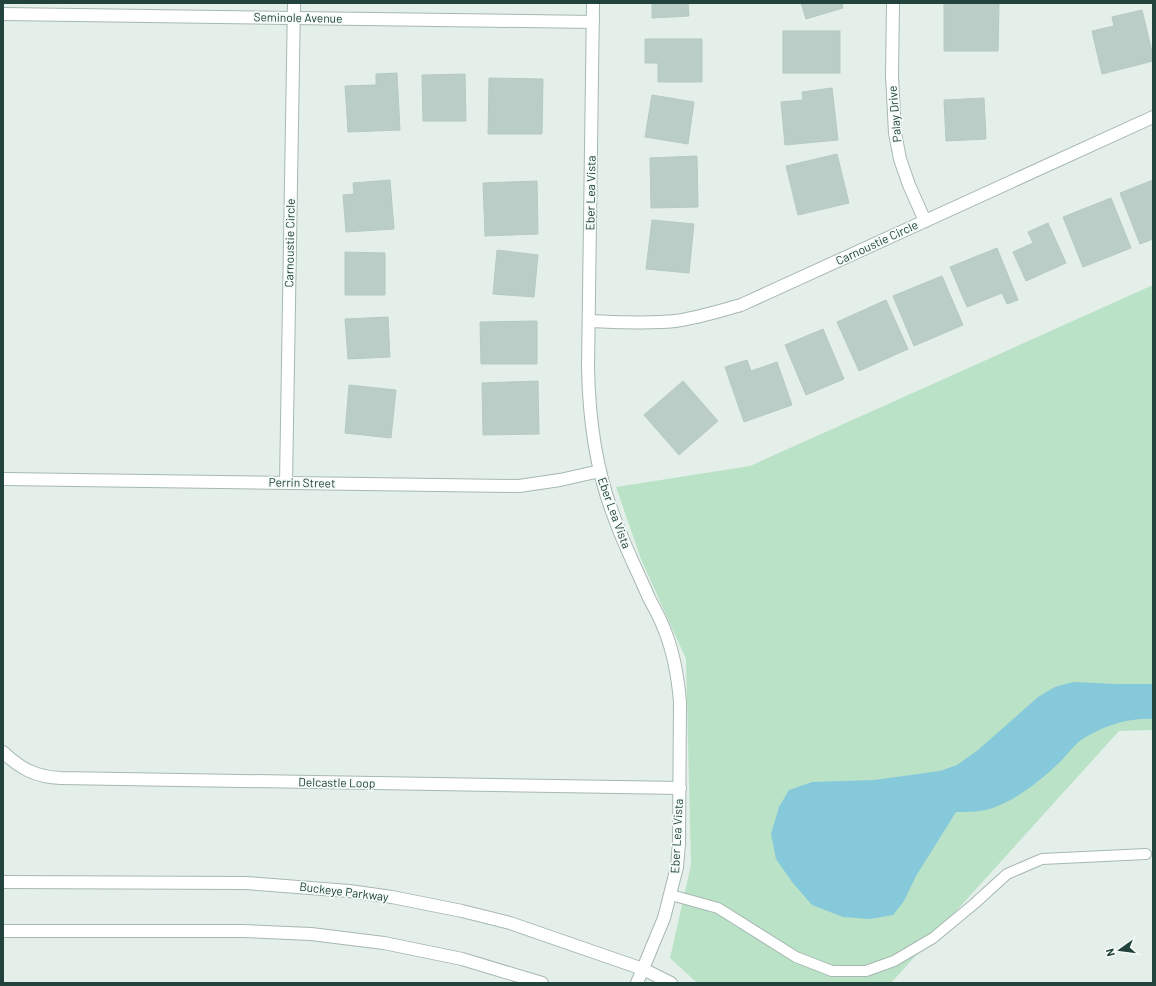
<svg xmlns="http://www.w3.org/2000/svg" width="1156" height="986" viewBox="0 0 1156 986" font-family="Barlow,sans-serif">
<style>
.green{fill:#bae2c7}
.water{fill:#86c9da}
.building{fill:#bbcdc7;stroke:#b5cac2}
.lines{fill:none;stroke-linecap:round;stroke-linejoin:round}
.service-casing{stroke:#a6b8b2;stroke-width:12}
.minor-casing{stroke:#a6b8b2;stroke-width:14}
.tertiary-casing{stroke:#a6b8b2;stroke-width:14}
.service{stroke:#fff;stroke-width:10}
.minor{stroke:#fff;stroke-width:12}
.tertiary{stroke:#fff;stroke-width:12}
.labels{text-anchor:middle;stroke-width:3.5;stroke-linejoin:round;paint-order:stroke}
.street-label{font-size:12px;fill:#21433b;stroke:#f5fbf8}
</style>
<rect width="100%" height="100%" fill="#e4efea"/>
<polygon class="green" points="1153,285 1153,730 1119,731 891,983 698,983 695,981 670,958 691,865 686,659 641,559 616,487 750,466"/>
<path class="water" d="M 1073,682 L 1116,684 L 1153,684 L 1153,719 C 1128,717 1101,727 1081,740 C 1074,745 1068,754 1062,760 C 1044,778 1019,798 995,807 C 983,812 968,812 956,812 L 916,876 L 904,901 L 893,915 L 870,919 L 843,917 L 812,905 L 792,882 L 776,859 L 771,834 L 779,807 L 789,790 L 812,782 L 874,780 L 940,771 L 957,765 L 978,750 L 1038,697 L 1055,687 Z"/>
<g class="building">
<polygon points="652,3 688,3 689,16 652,18"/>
<polygon points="801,3 842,3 843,8 806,19"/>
<polygon points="944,3 999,3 998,51 944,51"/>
<polygon points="1142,10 1153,56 1153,61 1102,74 1092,31 1114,26 1112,17"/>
<rect x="783" y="31" width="57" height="42"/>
<polygon points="645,39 702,39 702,82 658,82 658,63 645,63"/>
<polygon points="397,73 400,130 348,132 345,86 376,85 376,74"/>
<polygon points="465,74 466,121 423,121 422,75"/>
<polygon points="489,78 543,79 542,134 488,134"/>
<polygon points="832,88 838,140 785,145 781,102 803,100 802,92"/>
<polygon points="652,95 694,102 688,144 645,137"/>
<polygon points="984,98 986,139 946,141 944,100"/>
<polygon points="837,154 849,203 798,215 786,166"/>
<polygon points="697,156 698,207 651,208 650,158"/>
<polygon points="390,180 394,229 346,232 343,195 354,194 353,183"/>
<polygon points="1153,180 1153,239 1140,244 1120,193"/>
<polygon points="537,181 538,234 485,236 483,183"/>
<polygon points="1111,198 1131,248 1083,267 1063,217"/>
<polygon points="652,220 694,224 689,273 646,269"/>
<polygon points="1048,223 1066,263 1026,281 1013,252 1033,243 1028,232"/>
<polygon points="997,248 1018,300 1007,304 1002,293 967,307 950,267"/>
<polygon points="497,250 538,255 534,297 493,294"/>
<polygon points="345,252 385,253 385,295 345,295"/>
<polygon points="942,276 963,325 914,346 893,296"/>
<polygon points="886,300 908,349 859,371 837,322"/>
<polygon points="388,317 390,357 348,359 345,319"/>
<polygon points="537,321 537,364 481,364 480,322"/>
<polygon points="823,329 844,379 806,395 785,345"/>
<polygon points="747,360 751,371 777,362 792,405 744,422 725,367"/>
<polygon points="538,381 539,434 483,435 482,383"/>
<polygon points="683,381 718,421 679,455 644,415"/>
<polygon points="349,385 396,390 391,438 345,433"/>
</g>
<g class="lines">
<defs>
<polyline id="service" points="671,895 718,908 796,957 832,971 866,971 894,961 933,938 974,904 1007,874 1042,859 1146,854"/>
<g id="minor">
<path d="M 593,3 L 588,368 C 589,417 595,467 613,514 C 623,543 637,570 649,598 C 655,609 661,620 665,631 C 674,654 678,678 680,702 L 679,843 L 677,867 L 664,918 L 637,983"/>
<polyline points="893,3 892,76 895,133 900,159 909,185 925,221"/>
<polyline points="3,14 593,22"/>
<path d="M 589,321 C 617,322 646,324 675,321 C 697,318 719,311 741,305 L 1153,117"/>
<polyline points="3,479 519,486 560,480 600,471"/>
<polyline points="286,483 294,3"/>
<path d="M 3,752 C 21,769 36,777 61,778 L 680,788"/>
</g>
<g id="tertiary">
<polyline points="3,882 246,883 349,891 392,897 462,911 510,923 643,969 671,983"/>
<polyline points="3,931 242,931 311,934 384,943 462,959 542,983"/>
</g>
</defs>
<use href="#service" class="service-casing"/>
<use href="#minor" class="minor-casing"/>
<use href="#tertiary" class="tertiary-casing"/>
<use href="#service" class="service"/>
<use href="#minor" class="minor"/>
<use href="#tertiary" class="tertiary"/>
</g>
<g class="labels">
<g class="street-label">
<text transform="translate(298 18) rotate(1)" y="4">Seminole Avenue</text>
<text transform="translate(895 114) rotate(-95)" y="4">Palay Drive</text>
<text transform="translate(591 193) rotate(-89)" y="4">Eber Lea Vista</text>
<text transform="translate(290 243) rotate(-89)" y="4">Carnoustie Circle</text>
<text transform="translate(877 243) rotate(-25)" y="4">Carnoustie Circle</text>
<text transform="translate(302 483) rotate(1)" y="4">Perrin Street</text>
<text transform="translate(614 513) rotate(70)" y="4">Eber Lea Vista</text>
<text transform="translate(337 783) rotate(1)" y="4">Delcastle Loop</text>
<text transform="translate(677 836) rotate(-87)" y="4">Eber Lea Vista</text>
<text transform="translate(344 892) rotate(7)" y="4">Buckeye Parkway</text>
</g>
</g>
<rect width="1156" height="986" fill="none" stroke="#21433b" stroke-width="8"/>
<g transform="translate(1120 950) rotate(256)" stroke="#f5fbf8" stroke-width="3" paint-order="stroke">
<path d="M0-3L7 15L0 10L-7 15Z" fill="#21433b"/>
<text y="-6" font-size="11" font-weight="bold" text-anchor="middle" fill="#21433b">N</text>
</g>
</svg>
